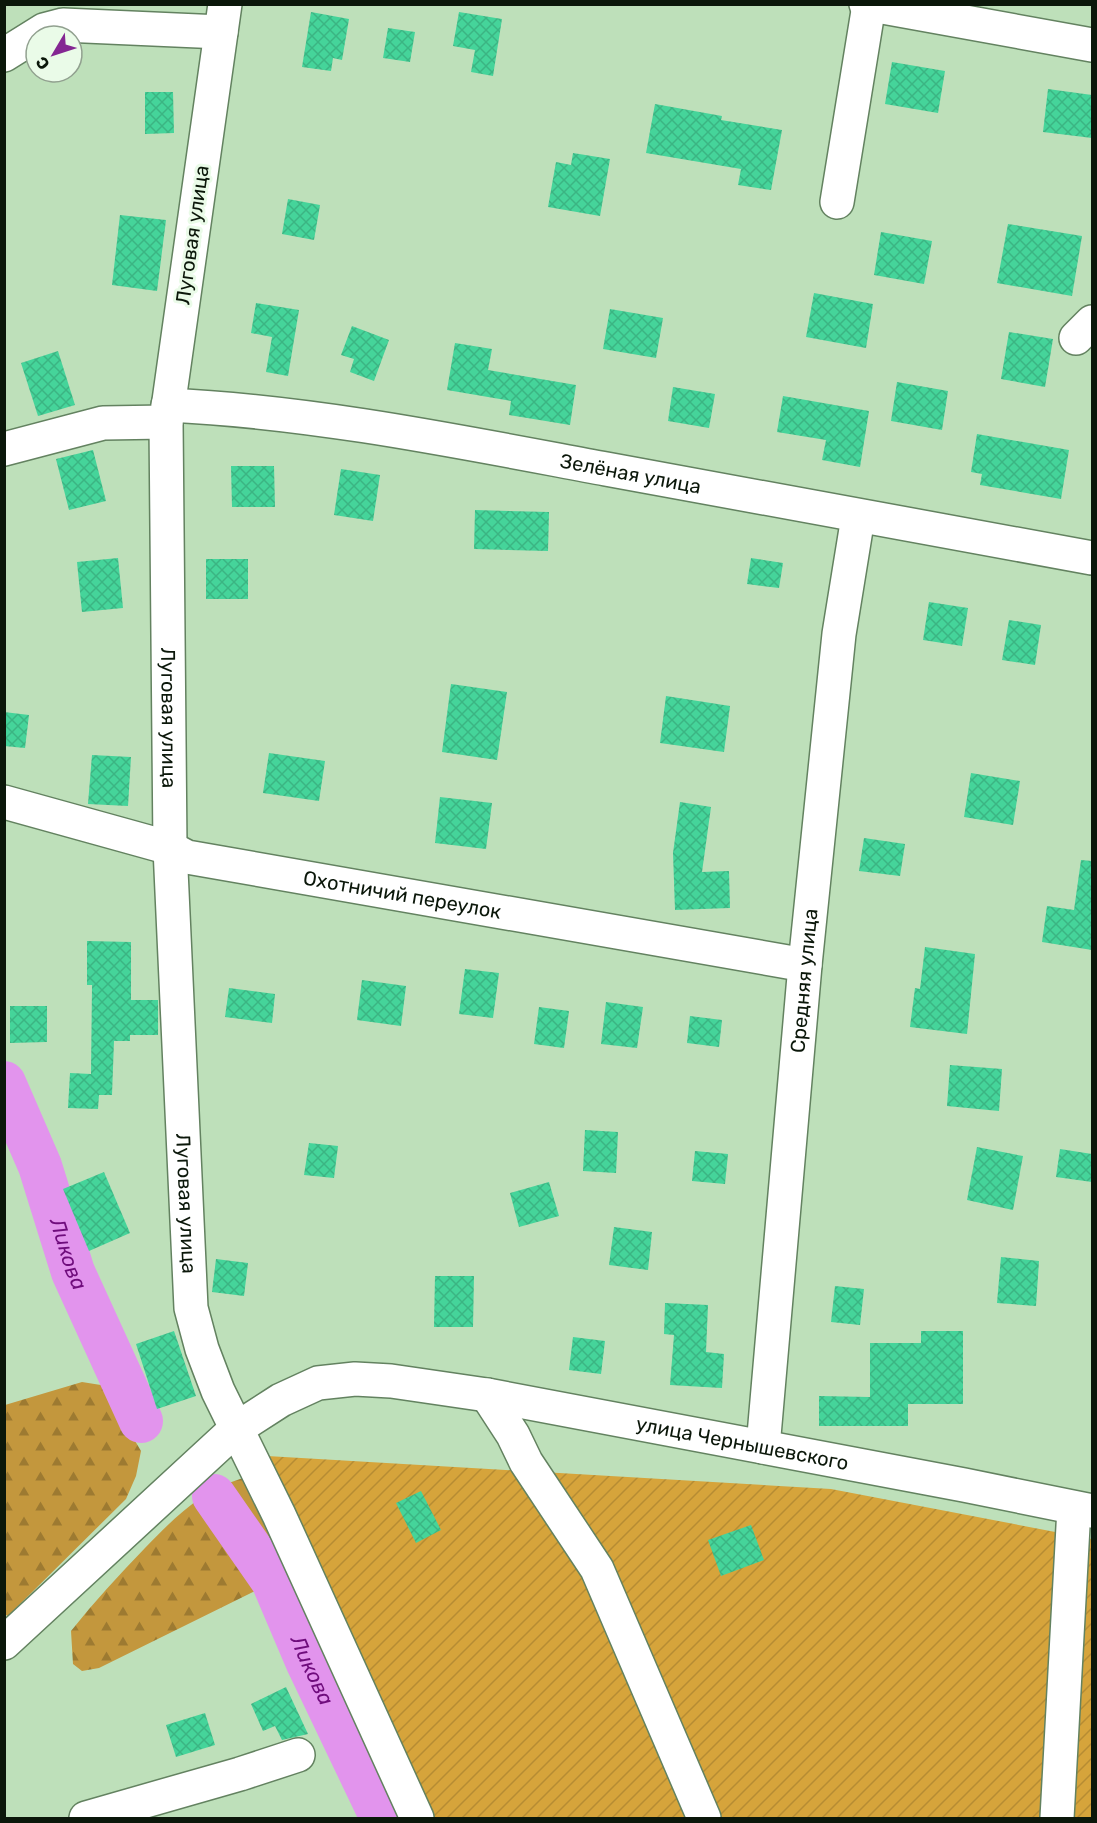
<svg xmlns="http://www.w3.org/2000/svg" width="1097" height="1823" viewBox="0 0 1097 1823" font-family="Rubik,sans-serif">
<style>
.forest{fill:url(#forest-firs)}
.garden{fill:url(#garden-furrows)}
.lines{fill:none;stroke-linecap:round;stroke-linejoin:round}
.river{stroke:#e294ed;stroke-width:44}
.building{fill:url(#building-cross-hatch)}
.minor-casing{stroke:#638260;stroke-width:36}
.minor{stroke:#fff;stroke-width:33}
.labels{text-anchor:middle;stroke-width:6;stroke-linejoin:round;paint-order:stroke}
.street-label{font-size:20px;fill:#0b170a;stroke:#eafbe8}
.water-label{font-size:21px;font-style:italic;fill:#6f0c7c;stroke:#eafbe8}
</style>
<defs>
<pattern id="forest-firs" width="22" height="20" patternUnits="userSpaceOnUse" patternTransform="scale(1.5)"><rect width="22" height="20" fill="#c3973d"/><path d="M5 1l3.5 6h-7zM16 11l3.5 6h-7z" fill="#9d7a31"/></pattern>
<pattern id="garden-furrows" width="10" height="10" patternUnits="userSpaceOnUse" patternTransform="scale(1.5)"><rect width="10" height="10" fill="#d6a43b"/><path d="M-1 1l2-2M0 10L10 0M9 11l2-2" fill="none" stroke="#b68c33"/></pattern>
<pattern id="building-cross-hatch" width="8" height="8" patternUnits="userSpaceOnUse" patternTransform="scale(1.5)"><rect width="8" height="8" fill="#45d49a"/><path d="M0 0l8 8M0 8l8-8" fill="none" stroke="#3bb583"/></pattern>
</defs>
<rect width="100%" height="100%" fill="#bee0ba"/>
<g class="forest">
<polygon points="82,1382 107,1386 125,1403 128,1429 141,1451 136,1476 126,1499 8,1616 4,1614 5,1405"/>
<path d="M 243,1478 L 253,1478 L 328,1660 L 330,1672 L 326,1693 L 318,1698 L 310,1691 L 272,1606 L 259,1589 L 99,1668 L 82,1671 L 73,1664 L 71,1631 C 94,1602 119,1575 145,1548 C 175,1517 201,1491 243,1478 Z"/>
</g>
<polygon class="garden" points="267,1456 831,1489 1092,1539 1092,1818 434,1818"/>
<g class="lines">
<g class="river">
<path id="s1" d="M 4,1083 L 40,1166 L 73,1272 L 141,1421"/>
<path id="s2" d="M 214,1496 L 273,1581 L 307,1661 L 382,1818"/>
</g>
</g>
<g class="building">
<polygon points="311,12 349,19 342,60 333,58 331,71 302,67"/>
<polygon points="459,12 502,19 493,76 471,72 475,50 453,46"/>
<polygon points="388,28 415,32 410,62 383,58"/>
<polygon points="892,62 945,71 938,113 885,104"/>
<polygon points="1048,89 1092,95 1092,138 1043,132"/>
<polygon points="145,92 173,92 174,133 145,134"/>
<polygon points="655,104 722,116 721,120 782,130 771,190 738,185 741,169 646,153"/>
<polygon points="573,153 610,159 600,216 548,207 556,162 571,165"/>
<polygon points="288,199 320,205 314,240 282,234"/>
<polygon points="120,215 166,220 157,291 112,285"/>
<polygon points="1008,224 1082,236 1072,296 997,283"/>
<polygon points="881,232 932,241 924,284 874,275"/>
<polygon points="814,293 873,304 866,348 806,337"/>
<polygon points="256,303 299,310 288,376 266,372 272,337 251,333"/>
<polygon points="610,309 663,318 656,358 603,349"/>
<polygon points="352,326 389,340 374,381 350,372 354,359 341,355"/>
<polygon points="1009,332 1053,339 1045,387 1001,379"/>
<polygon points="455,343 492,349 488,370 576,385 570,425 509,415 511,401 447,390"/>
<polygon points="58,351 75,405 38,416 21,363"/>
<polygon points="897,382 948,391 942,430 891,421"/>
<polygon points="673,387 715,394 709,428 668,421"/>
<polygon points="783,396 869,411 860,467 822,460 826,440 777,432"/>
<polygon points="977,434 1069,450 1061,499 980,485 982,474 971,472"/>
<polygon points="93,450 106,501 69,510 56,459"/>
<polygon points="231,466 274,466 275,507 232,507"/>
<polygon points="341,469 380,475 373,521 334,515"/>
<polygon points="475,510 549,512 548,551 474,549"/>
<polygon points="118,558 123,608 82,612 77,562"/>
<polygon points="751,558 783,563 779,588 747,584"/>
<rect x="206" y="559" width="42" height="40"/>
<polygon points="929,602 968,608 962,646 923,640"/>
<polygon points="1009,620 1041,625 1035,665 1002,660"/>
<polygon points="451,684 507,692 497,760 442,752"/>
<polygon points="666,696 730,706 724,752 660,743"/>
<polygon points="4,712 29,715 25,748 4,746"/>
<polygon points="269,753 325,761 319,801 263,793"/>
<polygon points="92,755 131,757 128,806 88,804"/>
<polygon points="971,773 1020,781 1013,825 964,817"/>
<polygon points="440,797 492,803 486,849 435,843"/>
<polygon points="680,802 711,807 702,872 729,871 730,908 675,910 673,853"/>
<polygon points="864,838 905,844 900,876 859,871"/>
<polygon points="1081,860 1092,861 1092,950 1042,942 1047,906 1074,910"/>
<polygon points="87,941 131,942 131,1000 158,1000 158,1035 130,1035 130,1041 114,1041 112,1095 99,1095 98,1109 68,1108 70,1073 91,1074 92,985 87,985"/>
<polygon points="925,947 975,954 967,1034 910,1027 915,988 920,989"/>
<polygon points="465,969 499,973 493,1018 459,1014"/>
<polygon points="362,980 406,986 401,1026 357,1020"/>
<polygon points="229,988 275,994 272,1023 225,1017"/>
<polygon points="606,1002 643,1007 637,1048 601,1044"/>
<polygon points="10,1006 47,1006 47,1042 10,1043"/>
<polygon points="539,1007 569,1011 564,1048 534,1044"/>
<polygon points="690,1016 722,1020 719,1047 687,1043"/>
<polygon points="950,1065 1002,1069 999,1111 947,1106"/>
<polygon points="585,1130 618,1132 616,1173 583,1171"/>
<polygon points="309,1143 338,1146 334,1178 304,1175"/>
<polygon points="977,1147 1023,1156 1013,1210 967,1200"/>
<polygon points="1060,1149 1092,1154 1092,1182 1056,1177"/>
<polygon points="695,1151 728,1154 725,1184 692,1181"/>
<polygon points="104,1172 130,1233 89,1251 63,1189"/>
<polygon points="549,1182 559,1216 519,1227 510,1193"/>
<polygon points="614,1227 652,1232 648,1270 609,1265"/>
<polygon points="1001,1257 1039,1261 1036,1306 997,1303"/>
<polygon points="216,1259 248,1263 244,1296 212,1292"/>
<polygon points="435,1276 474,1276 473,1327 434,1327"/>
<polygon points="835,1286 864,1289 860,1325 831,1322"/>
<polygon points="665,1303 708,1305 706,1352 724,1354 722,1388 670,1385 674,1335 664,1334"/>
<polygon points="174,1331 196,1396 157,1409 136,1344"/>
<polygon points="921,1331 963,1331 963,1404 908,1404 908,1426 819,1426 819,1396 870,1397 870,1343 921,1343"/>
<polygon points="573,1337 605,1341 601,1374 569,1370"/>
<polygon points="421,1491 441,1530 416,1543 396,1503"/>
<polygon points="751,1525 764,1560 721,1576 708,1540"/>
<polygon points="286,1687 308,1734 282,1740 275,1726 263,1731 251,1704"/>
<polygon points="205,1713 215,1745 176,1757 166,1725"/>
</g>
<g class="lines">
<defs>
<g id="minor">
<path id="s3" d="M 225,4 L 166,422 L 170,848 L 191,1308 L 202,1349 L 218,1391 L 279,1515 L 417,1818"/>
<polyline points="866,4 1092,45"/>
<polyline points="4,55 44,30 63,25 221,32"/>
<polyline points="837,202 869,5"/>
<polyline points="1076,338 1092,322"/>
<path id="s4" d="M 168,405 C 315,412 461,442 606,469 C 768,500 930,529 1092,558"/>
<polyline points="4,449 103,423 166,422"/>
<path id="s5" d="M 4,802 L 170,848 L 187,857 L 805,965"/>
<polyline points="487,1395 513,1435 526,1462 597,1569 704,1818"/>
<path id="s6" d="M 763,1447 L 805,965 L 839,634 L 858,517"/>
<path id="s7" d="M 4,1643 L 236,1429 L 281,1400 L 318,1383 L 355,1379 L 391,1381 L 487,1395 L 964,1485 L 1092,1511"/>
<polyline points="86,1818 240,1774 298,1755"/>
<polyline points="1057,1818 1074,1508"/>
</g>
</defs>
<use href="#minor" class="minor-casing"/>
<use href="#minor" class="minor"/>
</g>
<g class="labels">
<g class="street-label">
<text transform="translate(192 235) rotate(-82)" y="7">Луговая улица</text>
<text dy="7" stroke="none"><textPath href="#s4" startOffset="468">Зелёная улица</textPath></text>
<text dy="7" stroke="none"><textPath href="#s3" startOffset="718">Луговая улица</textPath></text>
<text dy="7" stroke="none"><textPath href="#s5" startOffset="410">Охотничий переулок</textPath></text>
<text dy="7" stroke="none"><textPath href="#s6" startOffset="468">Средняя улица</textPath></text>
<text dy="7" stroke="none"><textPath href="#s3" startOffset="1204">Луговая улица</textPath></text>
<text dy="7" stroke="none"><textPath href="#s7" startOffset="840">улица Чернышевского</textPath></text>
</g>
<g class="water-label">
<text dy="7" stroke="none"><textPath href="#s1" startOffset="183">Ликова</textPath></text>
<text dy="7" stroke="none"><textPath href="#s2" startOffset="201">Ликова</textPath></text>
</g>
</g>
<rect width="1097" height="1823" fill="none" stroke="#0b170a" stroke-width="12"/>
<g transform="translate(54 54) rotate(231)"><circle r="28" fill="#eafbe8" stroke="#91a08f" stroke-width="1.5"/>
<path d="M0-4.5L10 22L0 15L-10 22Z" fill="#842792"/>
<text y="-9" font-size="16" font-weight="bold" text-anchor="middle" fill="#0b170a">С</text>
</g>
</svg>
